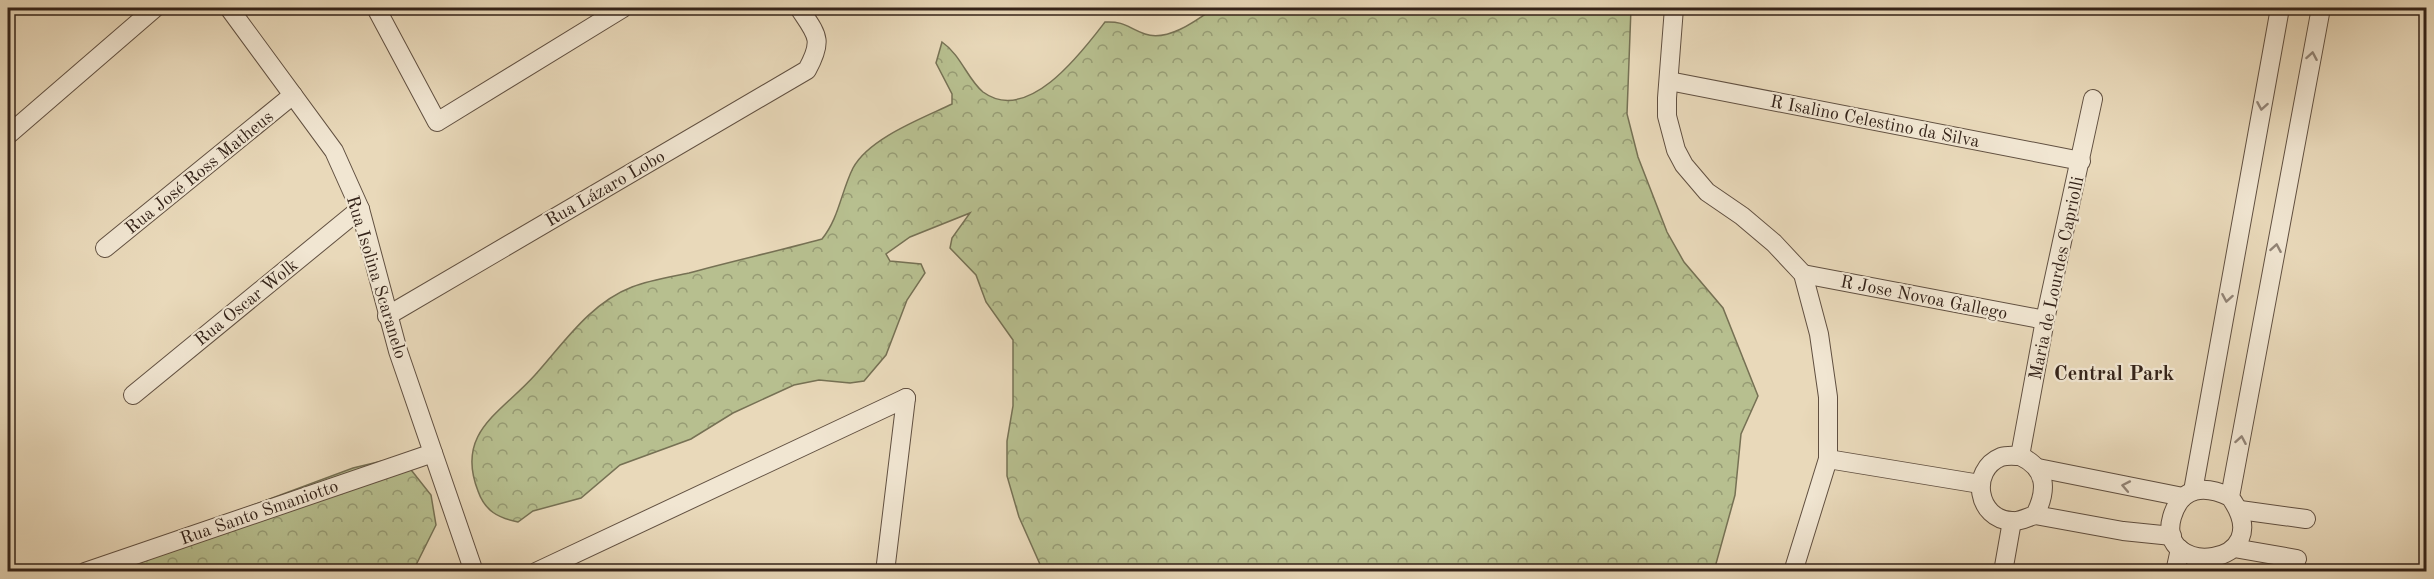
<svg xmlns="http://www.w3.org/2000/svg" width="2434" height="579" viewBox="0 0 2434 579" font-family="'Old Standard TT',serif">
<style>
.forest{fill:url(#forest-crowns);stroke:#767154;stroke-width:1.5}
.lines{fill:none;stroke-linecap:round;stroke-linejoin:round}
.minor-casing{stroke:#615041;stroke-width:20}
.minor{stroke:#f1e6d2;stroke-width:18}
.oneway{stroke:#928476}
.labels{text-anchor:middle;stroke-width:4.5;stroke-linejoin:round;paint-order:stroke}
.street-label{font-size:18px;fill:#342319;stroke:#f1e6d2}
.quarter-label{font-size:21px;font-weight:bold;fill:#342319;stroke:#f1e6d2}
</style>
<defs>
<pattern id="forest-crowns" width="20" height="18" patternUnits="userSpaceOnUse" patternTransform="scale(1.5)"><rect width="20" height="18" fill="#b7bf8f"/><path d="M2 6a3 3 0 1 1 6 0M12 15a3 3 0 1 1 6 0" fill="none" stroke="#969b74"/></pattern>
</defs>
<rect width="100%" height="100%" fill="#e9d9ba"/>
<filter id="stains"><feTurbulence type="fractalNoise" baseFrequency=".00333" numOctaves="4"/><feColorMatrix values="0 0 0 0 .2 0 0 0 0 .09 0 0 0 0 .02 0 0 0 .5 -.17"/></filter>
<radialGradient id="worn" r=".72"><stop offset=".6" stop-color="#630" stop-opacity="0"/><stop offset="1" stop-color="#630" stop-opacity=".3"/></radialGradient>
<g class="forest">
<path d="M 1214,8 L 1631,8 L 1627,114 L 1638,157 L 1667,232 L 1684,262 L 1723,308 L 1758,396 L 1741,434 L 1735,495 L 1714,571 L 1043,571 L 1019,517 L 1007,476 L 1007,441 L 1013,406 L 1013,340 L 986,302 L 976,275 L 950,248 L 952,238 L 970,213 L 910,237 L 886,254 L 890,261 L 921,264 L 925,273 L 907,300 L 886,355 L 864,381 L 850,383 L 819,380 L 794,385 L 733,413 L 691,439 L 620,465 L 581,498 L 533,511 L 518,522 C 498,518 485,511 478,491 C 455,432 501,413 535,375 C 563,344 590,303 632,287 C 650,280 670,277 689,273 C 733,261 778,251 822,239 C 839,218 841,192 853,168 C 869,138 923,118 952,104 L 952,94 L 936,63 L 942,42 C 961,55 968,80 983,92 C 1028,125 1082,52 1105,22 C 1125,21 1128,28 1145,34 C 1168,42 1197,20 1214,8 Z"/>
<polygon points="382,461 408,466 431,495 436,525 413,571 116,572 119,560 189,529 353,468"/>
</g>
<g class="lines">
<defs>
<g id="minor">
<polyline points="229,8 334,151 360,209 398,351 474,572"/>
<polyline points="376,8 437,122 623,8"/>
<polyline points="1674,8 1667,98 1667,116 1676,150 1684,165 1707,192 1742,216 1774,243 1803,274 1819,334 1828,397 1828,459 1793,572"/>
<polyline points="1669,81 2081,161"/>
<polyline points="8,135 155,8"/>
<polyline points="105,248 293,95"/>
<polyline points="1803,274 2045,320"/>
<path d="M 387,316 L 807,70 C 824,39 817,35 799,8"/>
<polyline points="133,395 360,209"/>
<polyline points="2020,456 2045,320 2093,99"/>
<path d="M 2020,456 C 2048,469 2047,491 2035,515 C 2028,517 2019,522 2012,521 C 1977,520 1969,470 2001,457 C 2007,455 2015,456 2020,456 Z"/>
<polyline points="1828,459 1980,484"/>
<polyline points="2038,468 2183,497"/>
<polyline points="2193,491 2280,8"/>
<path d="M 2230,497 C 2205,485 2181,486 2172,517 C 2154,579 2281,568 2230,497 L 2321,8"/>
<polyline points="2240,510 2306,519"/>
<polyline points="2035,515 2123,531 2172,536"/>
<polyline points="2234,548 2297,559"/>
<polyline points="85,572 433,453"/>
<polyline points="536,572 906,398"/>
<polyline points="885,572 906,398"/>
<polyline points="2003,572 2012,521"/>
<polyline points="2175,572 2180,549"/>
</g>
</defs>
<use href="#minor" class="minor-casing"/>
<use href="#minor" class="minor"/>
</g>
<defs><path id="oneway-chevron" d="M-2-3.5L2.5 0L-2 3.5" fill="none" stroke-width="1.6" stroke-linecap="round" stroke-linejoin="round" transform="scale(1.5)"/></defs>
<g class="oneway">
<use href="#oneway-chevron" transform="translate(2312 56) rotate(-80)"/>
<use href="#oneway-chevron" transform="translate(2262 106) rotate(100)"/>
<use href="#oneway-chevron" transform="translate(2276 248) rotate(-80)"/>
<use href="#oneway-chevron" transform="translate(2227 298) rotate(100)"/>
<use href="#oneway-chevron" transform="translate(2241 440) rotate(-80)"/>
<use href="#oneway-chevron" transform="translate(2126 486) rotate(-169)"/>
</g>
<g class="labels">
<g class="street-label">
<text transform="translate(1875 121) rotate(11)" y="6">R Isalino Celestino da Silva</text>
<text transform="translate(199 172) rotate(-39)" y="6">Rua José Ross Matheus</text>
<text transform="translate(605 188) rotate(-30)" y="6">Rua Lázaro Lobo</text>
<text transform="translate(377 277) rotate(73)" y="6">Rua Isolina Scaranelo</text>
<text transform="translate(2056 278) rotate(-78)" y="6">Maria de Lourdes Capriolli</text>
<text transform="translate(1924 297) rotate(11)" y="6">R Jose Novoa Gallego</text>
<text transform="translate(246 302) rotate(-39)" y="6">Rua Oscar Wolk</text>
<text transform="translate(259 512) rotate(-19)" y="6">Rua Santo Smaniotto</text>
</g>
<g class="quarter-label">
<text x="2114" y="380">Central Park</text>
</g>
</g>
<rect width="2434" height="579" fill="none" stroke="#e9d9ba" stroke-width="30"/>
<rect x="9" y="9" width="2416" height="561" fill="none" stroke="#342319" stroke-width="3"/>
<rect x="15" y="15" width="2404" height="549" fill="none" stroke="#342319" stroke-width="1.5"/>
<rect width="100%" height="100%" filter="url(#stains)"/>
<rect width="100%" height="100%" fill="url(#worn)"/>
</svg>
